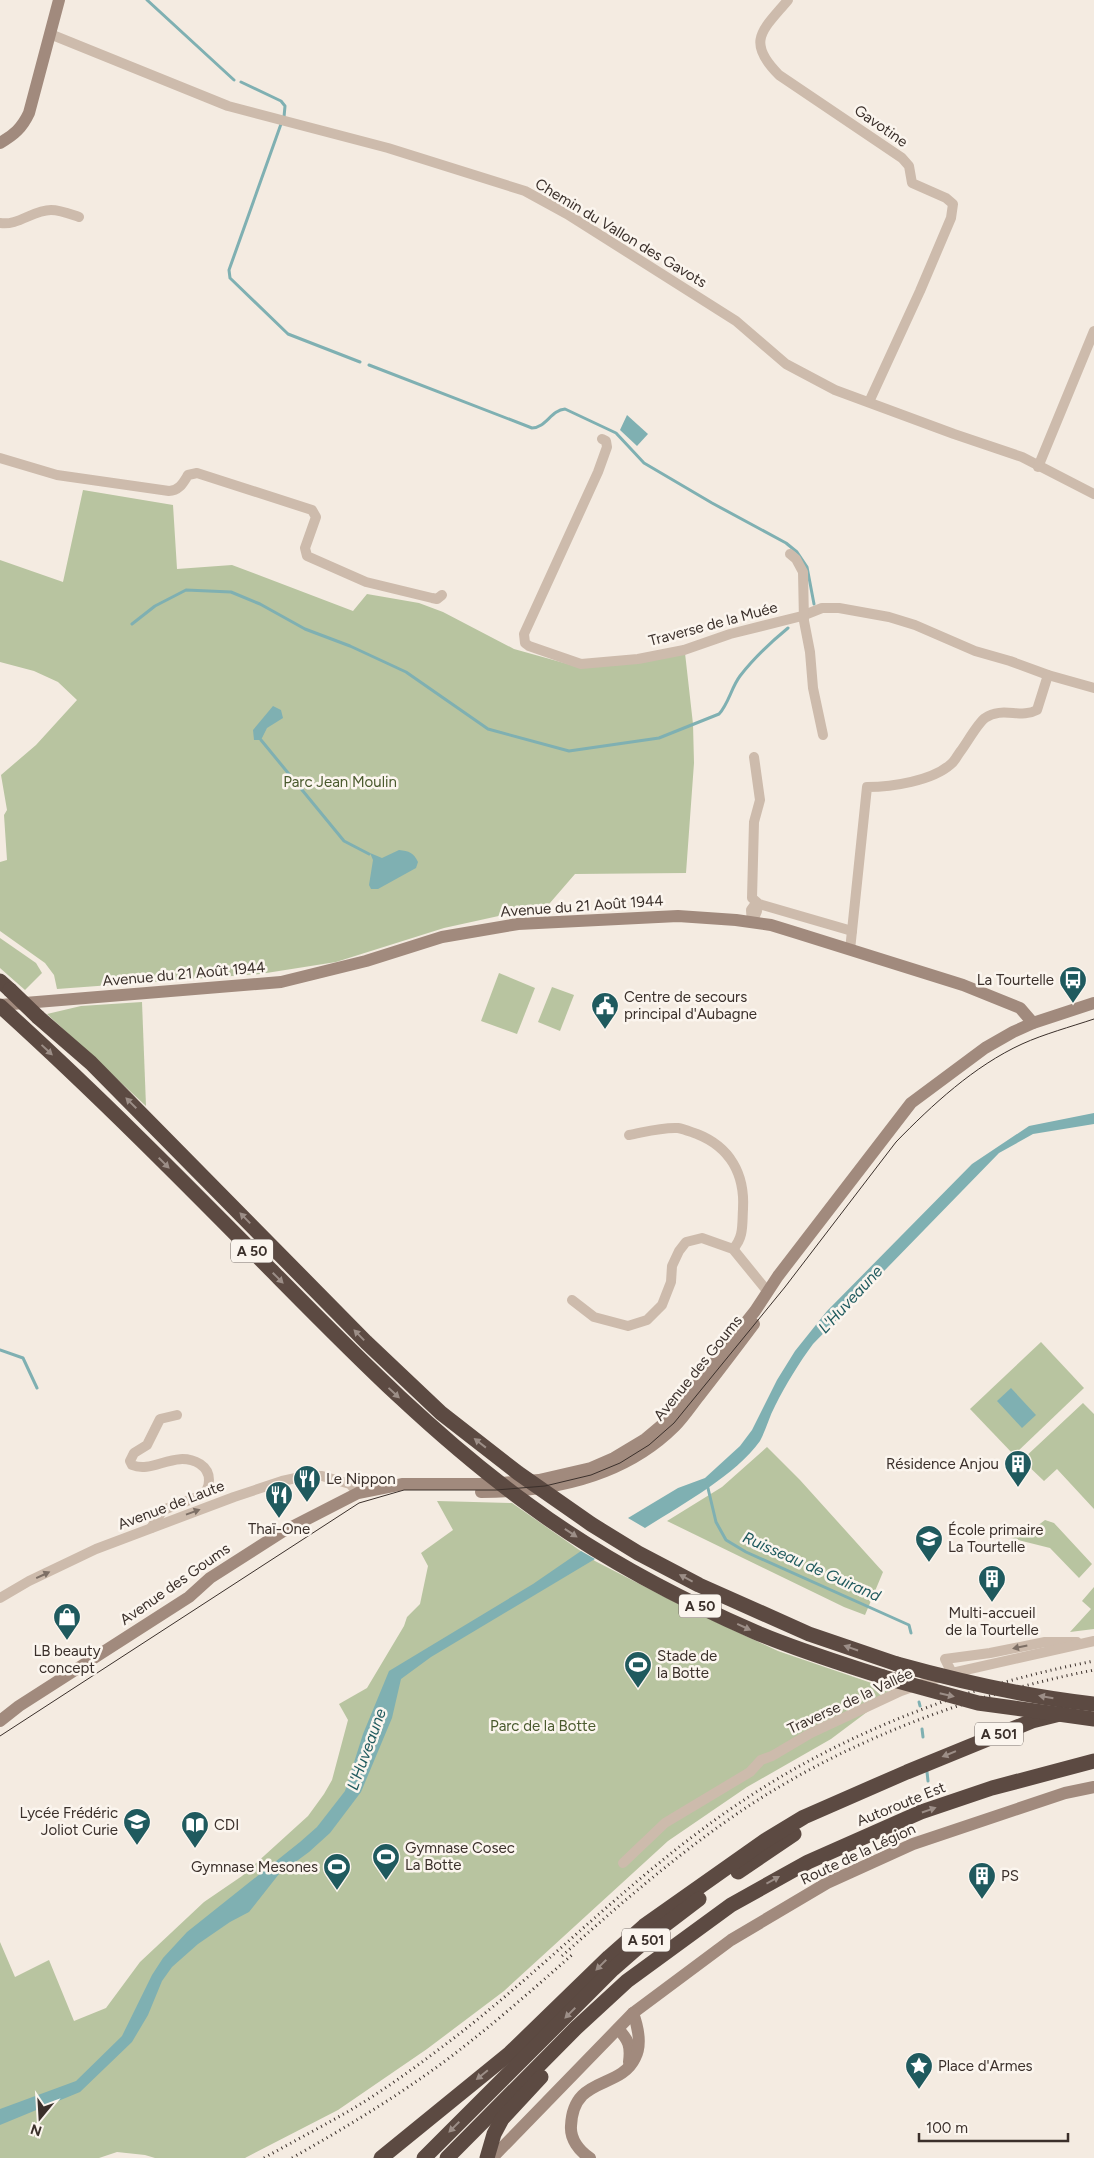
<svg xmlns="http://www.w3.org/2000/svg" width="1094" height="2158" viewBox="0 0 1094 2158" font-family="Figtree,sans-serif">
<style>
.green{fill:#b8c4a0}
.water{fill:#7fb0b2}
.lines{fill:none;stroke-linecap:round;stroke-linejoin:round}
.stream{stroke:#7fb0b2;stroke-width:3}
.street{stroke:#cdbbac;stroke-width:10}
.secondary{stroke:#a18a7d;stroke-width:12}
.highway{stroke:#5c4a42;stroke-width:15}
.tram{stroke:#3b302b;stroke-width:1}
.rail{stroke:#3b302b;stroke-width:3;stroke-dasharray:1 4;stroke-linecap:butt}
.highway-bridge{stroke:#5c4a42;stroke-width:15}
.oneway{fill:#9c8e87}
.oneway2{fill:#7d6f65}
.labels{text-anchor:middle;stroke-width:5;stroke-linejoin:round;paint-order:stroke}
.shield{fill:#fbf5ee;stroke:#756b66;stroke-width:1}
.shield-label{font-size:14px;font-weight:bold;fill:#3b302b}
.street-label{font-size:15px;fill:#3b302b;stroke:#fbf5ee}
.park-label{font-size:15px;fill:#4a5a2e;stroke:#fbf5ee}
.poi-label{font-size:15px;fill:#3b302b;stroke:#fbf5ee;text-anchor:start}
.water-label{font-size:16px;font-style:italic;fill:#1f5a5e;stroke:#fbf5ee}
</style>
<rect width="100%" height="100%" fill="#f4ebe1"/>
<g class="green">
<polygon points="83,490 173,505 177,569 232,565 353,611 367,594 419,603 443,612 514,649 582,668 685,653 693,724 694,763 686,873 575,874 543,911 512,913 444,928 336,962 260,974 57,989 54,975 45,963 0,931 0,862 7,860 4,815 7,810 1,775 36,745 77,700 58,682 34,671 0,662 0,560 63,582"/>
<polygon points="0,938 36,963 42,973 25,990 0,968"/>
<polygon points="499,973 535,988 517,1034 481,1021"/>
<polygon points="552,987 574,995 560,1031 538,1022"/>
<polygon points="142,1002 146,1106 47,1014 81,1006"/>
<polygon points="1041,1342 1084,1388 1014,1455 970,1409"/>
<polygon points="1083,1403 1094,1414 1094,1509 1057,1469 1044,1481 1022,1460"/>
<polygon points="767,1447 800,1480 883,1572 865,1615 844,1607 667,1521 722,1487"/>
<polygon points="437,1501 512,1503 595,1561 688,1609 778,1651 895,1691 831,1739 747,1787 668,1841 504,1991 427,2049 338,2110 245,2158 155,2158 145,2155 117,2152 99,2158 0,2158 0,1942 15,1977 49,1960 74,2021 106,2008 140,1962 204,1902 242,1876 308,1816 324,1794 332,1780 348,1720 339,1704 367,1688 404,1626 407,1617 420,1604 428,1566 421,1553 453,1530"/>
<polygon points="1045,1520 1054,1523 1092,1564 1079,1578 1050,1548 1010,1538 1024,1536"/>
<polygon points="1094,1587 1094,1629 1070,1632 1091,1609 1082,1601"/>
</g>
<g class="water">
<polygon points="627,415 648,434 637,446 620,430"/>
<polygon points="273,706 281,710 283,718 267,728 261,740 254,740 253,730"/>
<path d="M 399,850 C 409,851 414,853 418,862 L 416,868 L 378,889 L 371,889 L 369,885 L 373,860 L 370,853 L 382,858 Z"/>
<path d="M 1094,1113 L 1094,1124 L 1033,1134 L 999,1153 L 813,1344 C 799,1363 786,1384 775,1406 C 769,1417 766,1430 760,1441 C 735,1476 681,1505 645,1528 L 628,1518 L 678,1488 L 705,1478 L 740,1446 L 752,1430 L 777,1380 L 795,1351 L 827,1311 L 972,1164 L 1029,1126 Z"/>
<polygon points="1011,1388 1036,1415 1022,1428 997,1401"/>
<polygon points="581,1551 595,1559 431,1657 401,1679 392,1718 361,1792 330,1833 309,1852 279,1874 249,1912 230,1922 198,1944 172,1967 162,1981 148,2015 132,2042 80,2092 0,2125 0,2109 76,2081 122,2036 152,1975 163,1958 187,1932 300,1842 317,1827 345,1791 363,1734 389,1671 533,1584"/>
</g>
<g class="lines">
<g class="stream">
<polyline points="147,0 234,80"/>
<polyline points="241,82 281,101 285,106 284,117"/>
<polyline points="281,124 229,270 230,278 288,334 360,362"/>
<path d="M 369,365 L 532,428 C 546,428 551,410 565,409 L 616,433 L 644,463 L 712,503 L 786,543 L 797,552 L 807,567 L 814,604"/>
<path d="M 132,624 L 155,606 L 186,590 L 231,592 L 260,604 L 305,629 L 350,646 L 406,672 L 488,729 L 569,751 L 659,738 L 719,714 C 729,703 731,688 740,676 C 753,659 771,642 788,628"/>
<polyline points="261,740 344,841 369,854"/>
<polyline points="0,1350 23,1358 37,1388"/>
<polyline points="707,1484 716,1522 726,1540 746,1552 909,1625 911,1633"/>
<polyline points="919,1702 920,1706"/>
<polyline points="922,1729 923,1737"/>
<polyline points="927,1772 928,1781"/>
</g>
<g class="street">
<path d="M 788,0 C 763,30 745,41 779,75 L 902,158 L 909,166 L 912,183 L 946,198 L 953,204 L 951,218 L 920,291 L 869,402"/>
<polyline points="50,34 228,106 388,148 525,191 567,214 736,321 786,364 835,390 954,434 1022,457 1094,494"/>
<path d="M 0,223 C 18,226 33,210 51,210 C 60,210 70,214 79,217"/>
<polyline points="602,439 606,441 607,447 598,472 524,634 525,643 529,646 581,664 638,659 684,650 730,634 802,616 822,608 839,608 889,617 915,625 975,651 1010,661 1048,675 1094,688"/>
<path d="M 0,458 L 57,475 L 169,491 C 179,491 183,483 188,475 L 197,473 L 312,510 L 316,517 L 305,548 L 307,556 L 366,582 L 432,598 L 437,599 L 442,595"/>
<polyline points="1038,467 1094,331"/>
<polyline points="790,554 796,559 803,572 804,621 810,652 813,688 823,735"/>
<polyline points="754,757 760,800 754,822 752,898 759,904 852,931"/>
<polygon points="756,903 757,911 752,923 751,910"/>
<path d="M 850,950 L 867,787 C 892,787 932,781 951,764 C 955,761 957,756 960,752 C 967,743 977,724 985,718 C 1002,706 1021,719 1037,710 L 1048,675"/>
<path d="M 629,1135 C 645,1132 662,1127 678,1128 C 684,1129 691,1132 697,1134 C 730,1147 745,1174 743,1209 C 742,1225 744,1237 733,1249"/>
<polyline points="572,1300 594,1317 628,1326 647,1320 662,1305 671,1282 672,1266 679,1251 686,1242 702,1238 733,1249 768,1292"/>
<path d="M 151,1528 L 163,1510 L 200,1496 C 206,1492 209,1488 209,1480 C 209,1473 206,1468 200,1464 C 175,1449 153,1474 132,1465 L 130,1461 L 134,1453 L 147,1445 L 160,1419 L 177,1415"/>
<polyline points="0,1598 29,1581 96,1549 234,1497 282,1481 305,1476 322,1476 350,1484 358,1493"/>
<polyline points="952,1673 945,1659 990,1653 1045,1642 1077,1642"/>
<polyline points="623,1863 665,1823 750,1772 761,1760 772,1756 811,1733 901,1691 952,1673 1094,1641"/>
</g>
<g class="secondary">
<path d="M 0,143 C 14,135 22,128 29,113 L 59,0"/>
<polyline points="0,1005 281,982 366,961 442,937 518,924 678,916 736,920 771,925 797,933 963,985 1020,1008 1033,1023"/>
<path d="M 481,1492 C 550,1492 624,1477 675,1426 C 684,1417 691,1406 699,1396 C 718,1372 736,1348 754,1324"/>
<polyline points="0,1721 19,1706 189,1597 210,1578 282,1532 358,1493 403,1484 489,1484 539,1480 591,1468 614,1458 644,1440 669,1419 755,1311 778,1276 911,1103 985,1048 1013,1032 1033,1023 1094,1003"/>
<path d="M 618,2029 C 629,2040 631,2047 629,2062"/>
<polyline points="492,2158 633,2013 731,1940 827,1883 913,1844 1065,1793 1094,1787"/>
<path d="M 590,2158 C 579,2151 570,2139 571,2126 C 573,2075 620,2090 635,2058 C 642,2045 638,2027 633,2013"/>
</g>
<g class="highway">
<polyline points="0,981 10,990"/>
<path d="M 0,1006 C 94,1091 182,1180 271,1270 C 353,1353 434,1436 529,1505 C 598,1556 677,1598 755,1632 C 797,1650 840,1663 883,1677"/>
<polyline points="38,1017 91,1063 366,1342 441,1413 518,1473 591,1524 638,1553 699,1585 809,1634 897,1664"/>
<polyline points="738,1872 794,1834"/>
<polyline points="381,2158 510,2053 609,1957 644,1926 766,1840 804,1817 907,1772 1032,1721 1060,1714"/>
<polyline points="424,2158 613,1969 653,1934 699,1899"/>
<polyline points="447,2158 576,2028 627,1981 731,1905 808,1862 921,1812 992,1788 1094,1761"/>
<polyline points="487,2158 494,2134 502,2119 541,2077"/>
</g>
<path class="tram" d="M 0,1736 L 359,1503 L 404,1490 L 496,1490 L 545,1486 L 591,1475 L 620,1463 L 649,1445 L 674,1423 L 785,1287 L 896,1142 C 932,1105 974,1066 1022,1044 C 1044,1034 1070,1027 1094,1019"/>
<g class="rail">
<path d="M 562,1956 C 621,1903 681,1851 747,1807 C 852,1738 972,1694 1094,1670"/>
<path d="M 264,2158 C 294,2141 325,2125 354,2108 C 392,2085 428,2058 463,2031 C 558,1956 642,1867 744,1800 C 849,1730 970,1685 1094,1661"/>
<path d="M 292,2158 C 343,2129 393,2099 441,2064 C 487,2030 530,1992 573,1954"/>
</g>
<g class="highway-bridge">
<polyline points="10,990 38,1017"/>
<path d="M 897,1664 C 962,1682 1027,1697 1094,1704"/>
<polyline points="883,1677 978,1703 1094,1719"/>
</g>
</g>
<defs><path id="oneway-solid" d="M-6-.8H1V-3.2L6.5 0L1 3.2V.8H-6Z" transform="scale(1.25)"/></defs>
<g class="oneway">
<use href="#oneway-solid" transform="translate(47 1050) rotate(43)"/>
<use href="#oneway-solid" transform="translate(131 1103) rotate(-135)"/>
<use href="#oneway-solid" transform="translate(164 1163) rotate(45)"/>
<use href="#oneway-solid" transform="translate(245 1218) rotate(-134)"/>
<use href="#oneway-solid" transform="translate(278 1278) rotate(45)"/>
<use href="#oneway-solid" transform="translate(359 1335) rotate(-134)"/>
<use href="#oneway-solid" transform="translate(394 1393) rotate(43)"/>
<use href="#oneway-solid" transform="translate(480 1443) rotate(-142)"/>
<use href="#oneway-solid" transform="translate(571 1533) rotate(34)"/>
<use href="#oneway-solid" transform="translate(686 1578) rotate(-152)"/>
<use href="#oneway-solid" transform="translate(744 1627) rotate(25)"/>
<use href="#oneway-solid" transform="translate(851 1648) rotate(-161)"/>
<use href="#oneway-solid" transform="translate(947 1695) rotate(13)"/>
<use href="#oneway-solid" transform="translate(1046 1697) rotate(-170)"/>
<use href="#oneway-solid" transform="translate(949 1754) rotate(158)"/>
<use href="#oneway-solid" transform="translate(929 1810) rotate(-19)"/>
<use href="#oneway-solid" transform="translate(773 1880) rotate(-29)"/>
<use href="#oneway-solid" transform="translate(601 1965) rotate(135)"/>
<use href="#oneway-solid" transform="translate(570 2013) rotate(135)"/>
<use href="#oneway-solid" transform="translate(482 2075) rotate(141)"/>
<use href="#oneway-solid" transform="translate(454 2127) rotate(135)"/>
</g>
<g class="oneway2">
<use href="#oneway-solid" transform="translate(193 1512) rotate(-20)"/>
<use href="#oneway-solid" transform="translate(43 1575) rotate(-25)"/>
<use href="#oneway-solid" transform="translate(1020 1647) rotate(168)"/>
</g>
<defs>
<symbol id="bus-pin" viewBox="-11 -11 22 30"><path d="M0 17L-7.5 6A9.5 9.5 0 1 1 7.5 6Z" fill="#1f5a5e" stroke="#fbf5ee"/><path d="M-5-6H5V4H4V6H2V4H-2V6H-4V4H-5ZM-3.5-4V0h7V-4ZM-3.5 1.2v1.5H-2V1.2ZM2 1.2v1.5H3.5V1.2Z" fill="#fff"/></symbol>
<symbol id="civic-pin" viewBox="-11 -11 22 30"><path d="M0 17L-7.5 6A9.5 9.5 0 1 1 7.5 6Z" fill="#1f5a5e" stroke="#fbf5ee"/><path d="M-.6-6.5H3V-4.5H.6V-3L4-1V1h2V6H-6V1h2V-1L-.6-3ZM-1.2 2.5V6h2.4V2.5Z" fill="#fff"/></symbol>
<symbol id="building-pin" viewBox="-11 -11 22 30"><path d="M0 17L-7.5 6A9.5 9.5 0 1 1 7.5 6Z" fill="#1f5a5e" stroke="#fbf5ee"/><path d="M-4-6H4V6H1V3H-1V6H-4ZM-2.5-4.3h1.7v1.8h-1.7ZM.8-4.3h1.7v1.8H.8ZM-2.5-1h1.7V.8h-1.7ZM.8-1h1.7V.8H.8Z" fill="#fff"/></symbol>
<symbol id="restaurant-pin" viewBox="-11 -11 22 30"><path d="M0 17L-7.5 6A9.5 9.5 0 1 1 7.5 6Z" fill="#1f5a5e" stroke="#fbf5ee"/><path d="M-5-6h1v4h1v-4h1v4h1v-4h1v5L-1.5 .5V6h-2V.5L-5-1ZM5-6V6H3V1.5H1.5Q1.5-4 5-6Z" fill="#fff"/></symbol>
<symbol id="school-pin" viewBox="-11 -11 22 30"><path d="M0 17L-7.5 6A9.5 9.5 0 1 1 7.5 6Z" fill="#1f5a5e" stroke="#fbf5ee"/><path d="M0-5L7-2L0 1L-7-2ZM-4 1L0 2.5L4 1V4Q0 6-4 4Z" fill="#fff"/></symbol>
<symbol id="shop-pin" viewBox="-11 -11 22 30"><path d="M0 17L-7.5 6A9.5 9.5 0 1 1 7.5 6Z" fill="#1f5a5e" stroke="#fbf5ee"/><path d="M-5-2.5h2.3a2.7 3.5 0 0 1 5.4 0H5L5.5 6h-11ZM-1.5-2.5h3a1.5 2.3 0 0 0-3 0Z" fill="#fff"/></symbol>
<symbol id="stadium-pin" viewBox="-11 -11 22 30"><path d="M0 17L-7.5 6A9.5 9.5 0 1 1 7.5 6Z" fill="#1f5a5e" stroke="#fbf5ee"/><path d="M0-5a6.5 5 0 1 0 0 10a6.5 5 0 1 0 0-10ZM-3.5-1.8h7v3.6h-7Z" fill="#fff"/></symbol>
<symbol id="library-pin" viewBox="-11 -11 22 30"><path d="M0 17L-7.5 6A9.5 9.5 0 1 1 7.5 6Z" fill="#1f5a5e" stroke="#fbf5ee"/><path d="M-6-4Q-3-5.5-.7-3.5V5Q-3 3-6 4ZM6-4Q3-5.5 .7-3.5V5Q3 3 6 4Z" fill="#fff"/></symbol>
<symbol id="sight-pin" viewBox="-11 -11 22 30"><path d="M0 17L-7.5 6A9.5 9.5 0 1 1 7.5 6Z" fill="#1f5a5e" stroke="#fbf5ee"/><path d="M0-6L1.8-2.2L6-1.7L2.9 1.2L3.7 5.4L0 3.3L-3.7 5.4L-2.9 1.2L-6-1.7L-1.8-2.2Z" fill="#fff"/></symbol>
</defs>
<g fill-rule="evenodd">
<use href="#bus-pin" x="1057" y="964" width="32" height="43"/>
<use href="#civic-pin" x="589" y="990" width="32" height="43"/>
<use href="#building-pin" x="1002" y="1448" width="32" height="43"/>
<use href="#restaurant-pin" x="291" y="1463" width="32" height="43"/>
<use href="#restaurant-pin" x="263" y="1479" width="32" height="43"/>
<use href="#school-pin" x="913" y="1523" width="32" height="43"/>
<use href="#building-pin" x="976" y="1563" width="32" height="43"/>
<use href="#shop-pin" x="51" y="1601" width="32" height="43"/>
<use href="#stadium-pin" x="622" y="1649" width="32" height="43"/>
<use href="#school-pin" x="121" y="1806" width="32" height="43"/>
<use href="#library-pin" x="179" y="1809" width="32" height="43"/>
<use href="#stadium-pin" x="370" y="1841" width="32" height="43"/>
<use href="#stadium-pin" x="321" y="1851" width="32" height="43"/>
<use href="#building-pin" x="966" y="1860" width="32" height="43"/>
<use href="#sight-pin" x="903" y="2050" width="32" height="43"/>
</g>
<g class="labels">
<g class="shield">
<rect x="231" y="1239.5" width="42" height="23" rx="4"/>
<rect x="679" y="1594.5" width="42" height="23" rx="4"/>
<rect x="975" y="1722.5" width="48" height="23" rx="4"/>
<rect x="622" y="1928.5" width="48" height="23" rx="4"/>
</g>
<g class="shield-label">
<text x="252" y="1256">A 50</text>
<text x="700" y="1611">A 50</text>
<text x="999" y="1739">A 501</text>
<text x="646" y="1945">A 501</text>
</g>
<g class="street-label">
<text transform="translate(881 126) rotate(35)" y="5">Gavotine</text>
<text transform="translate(621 233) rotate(31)" y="5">Chemin du Vallon des Gavots</text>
<text transform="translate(713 624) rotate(-15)" y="5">Traverse de la Muée</text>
<text transform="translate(582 906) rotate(-4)" y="5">Avenue du 21 Août 1944</text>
<text transform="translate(184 974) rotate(-5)" y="5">Avenue du 21 Août 1944</text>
<text transform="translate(698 1368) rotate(-51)" y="5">Avenue des Goums</text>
<text transform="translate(171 1505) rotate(-21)" y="5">Avenue de Laute</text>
<text transform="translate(175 1584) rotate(-35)" y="5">Avenue des Goums</text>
<text transform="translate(850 1701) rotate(-25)" y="5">Traverse de la Vallée</text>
<text transform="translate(901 1804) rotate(-22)" y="5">Autoroute Est</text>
<text transform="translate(858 1854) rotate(-25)" y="5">Route de la Légion</text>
</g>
<g class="park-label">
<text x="340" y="787">Parc Jean Moulin</text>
<text x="543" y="1731">Parc de la Botte</text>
</g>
<g class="poi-label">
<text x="1054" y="985" text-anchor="end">La Tourtelle</text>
<text x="624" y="1002">Centre de secours<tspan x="624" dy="17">principal d'Aubagne</tspan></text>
<text x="999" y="1469" text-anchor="end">Résidence Anjou</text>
<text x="326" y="1484">Le Nippon</text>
<text x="279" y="1534" text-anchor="middle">Thaï-One</text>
<text x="948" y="1535">École primaire<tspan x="948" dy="17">La Tourtelle</tspan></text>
<text x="992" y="1618" text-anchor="middle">Multi-accueil<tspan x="992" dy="17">de la Tourtelle</tspan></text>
<text x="67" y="1656" text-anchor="middle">LB beauty<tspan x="67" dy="17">concept</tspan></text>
<text x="657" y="1661">Stade de<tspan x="657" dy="17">la Botte</tspan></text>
<text x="118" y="1818" text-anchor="end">Lycée Frédéric<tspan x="118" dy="17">Joliot Curie</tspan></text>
<text x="214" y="1830">CDI</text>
<text x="405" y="1853">Gymnase Cosec<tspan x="405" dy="17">La Botte</tspan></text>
<text x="318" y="1872" text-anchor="end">Gymnase Mesones</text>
<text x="1001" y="1881">PS</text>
<text x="938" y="2071">Place d'Armes</text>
</g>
<g class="water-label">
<text transform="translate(850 1299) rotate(-47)" y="6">L'Huveaune</text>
<text transform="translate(812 1566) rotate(24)" y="6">Ruisseau de Guirand</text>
<text transform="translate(366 1749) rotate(-70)" y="6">L'Huveaune</text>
</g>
</g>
<g transform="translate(40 2118) rotate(198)" stroke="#fbf5ee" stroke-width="4" paint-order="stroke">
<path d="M0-4L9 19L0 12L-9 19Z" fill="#3b302b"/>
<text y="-8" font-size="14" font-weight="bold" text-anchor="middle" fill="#3b302b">N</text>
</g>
<path d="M919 2133v8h149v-8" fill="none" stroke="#3b302b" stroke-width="2.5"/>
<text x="926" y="2133" font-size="15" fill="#3b302b" stroke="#fbf5ee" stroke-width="4" paint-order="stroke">100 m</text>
</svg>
